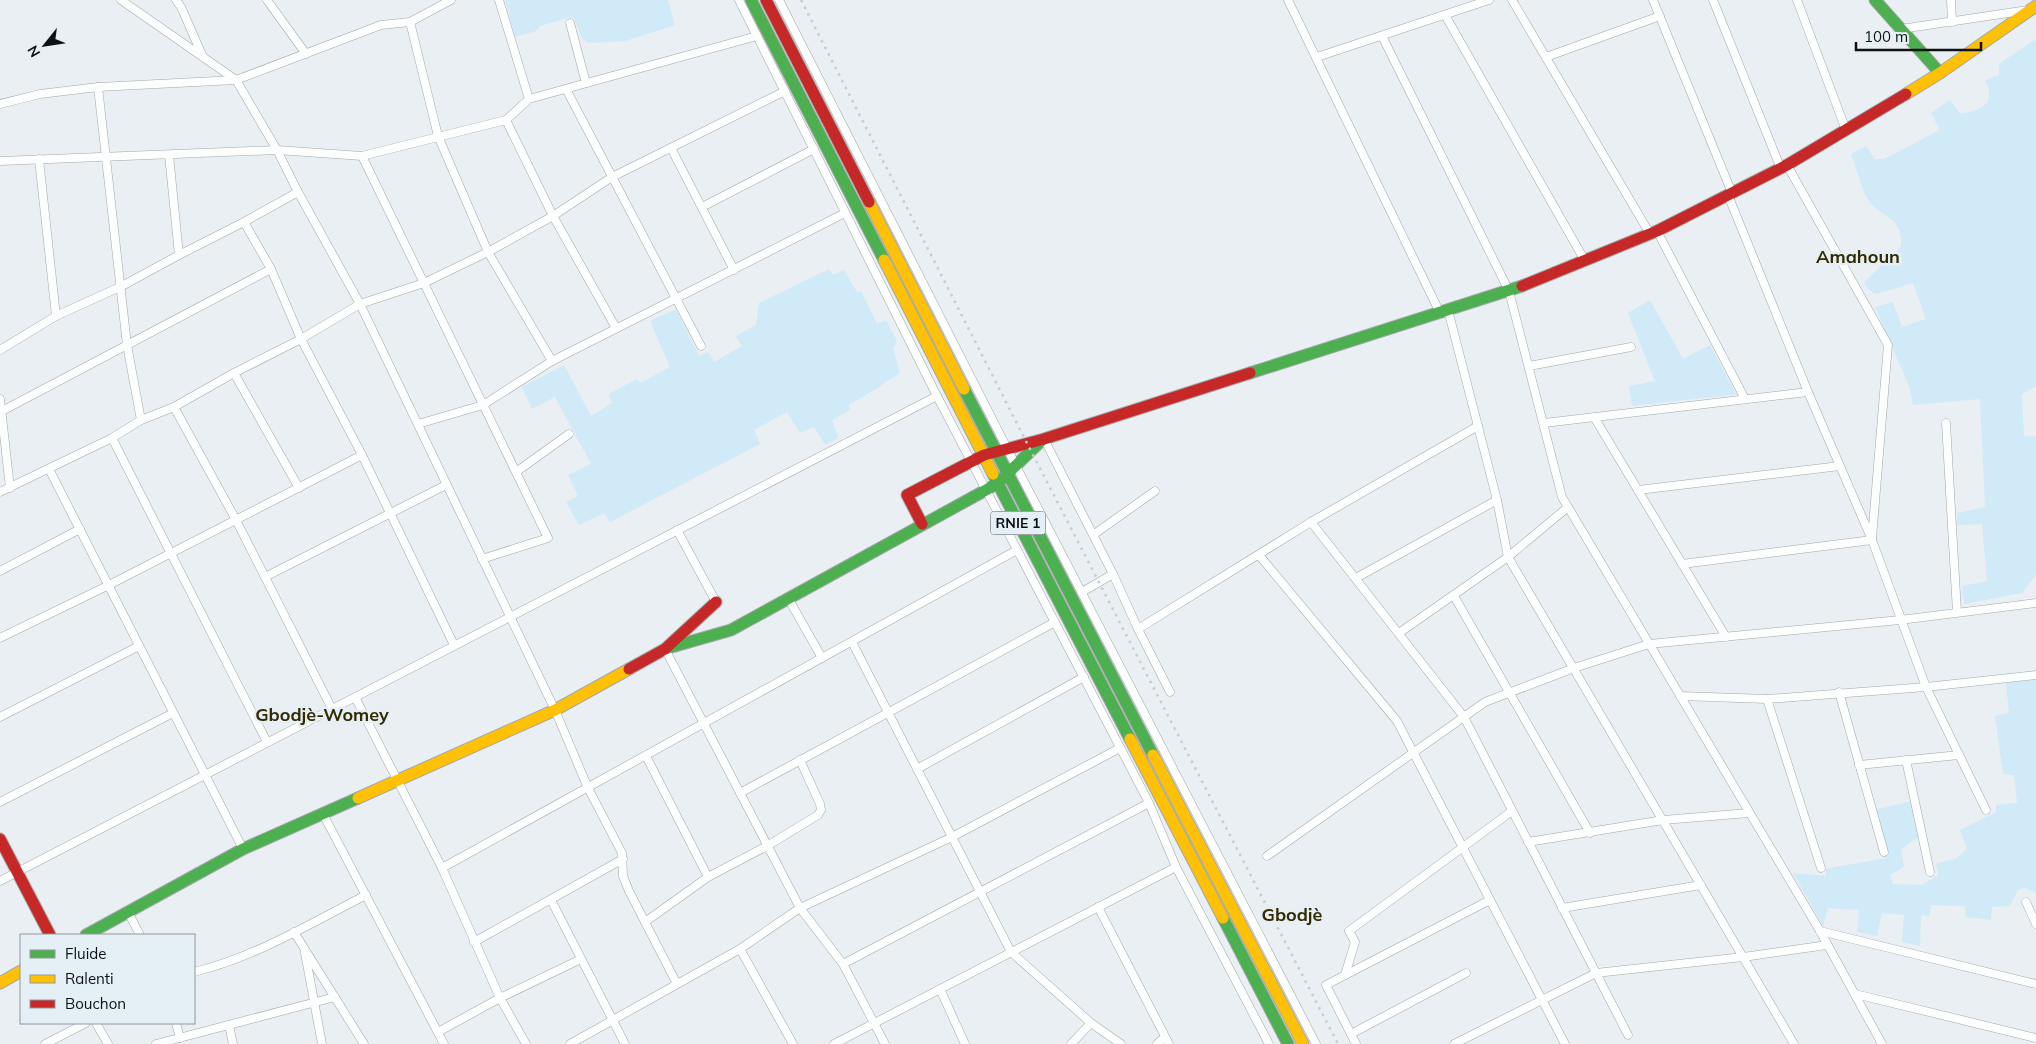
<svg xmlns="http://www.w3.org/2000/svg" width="2036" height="1044" viewBox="0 0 2036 1044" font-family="Mulish,sans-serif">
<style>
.green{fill:#d0eaf8}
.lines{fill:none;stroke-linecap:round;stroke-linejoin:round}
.street-casing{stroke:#a3a7a9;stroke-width:9}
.fast-casing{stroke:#a3a7a9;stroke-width:13}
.slow-casing{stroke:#a3a7a9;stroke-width:13}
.jam-casing{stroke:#a3a7a9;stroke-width:13}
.street{stroke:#fcfdfd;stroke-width:8}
.fast{stroke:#4caf50;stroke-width:11}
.slow{stroke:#ffc107;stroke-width:11}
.jam{stroke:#c62828;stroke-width:11}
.rail{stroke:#cacbcd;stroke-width:2.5;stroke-dasharray:2.5 5;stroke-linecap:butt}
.labels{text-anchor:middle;stroke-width:5;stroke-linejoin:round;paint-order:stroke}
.shield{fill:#e5f0f6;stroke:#4e5457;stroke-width:1}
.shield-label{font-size:14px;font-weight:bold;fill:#0e1113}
.quarter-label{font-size:18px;font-weight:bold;fill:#362a00;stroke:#e5f0f6}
</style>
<rect width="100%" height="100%" fill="#e9eff2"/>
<g class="green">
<polygon points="505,0 668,0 675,25 625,41 588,43 582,38 573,16 540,26 536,31 515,37"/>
<path d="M 2036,39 L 2036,386 L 2022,394 L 2024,436 L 2036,437 L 2036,575 L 2022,593 L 1964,604 L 1962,586 L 1987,581 L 1982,524 L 1957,525 L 1957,513 L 1985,507 L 1980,399 L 1913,405 L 1909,386 L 1875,307 L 1893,302 L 1902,327 L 1926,319 L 1913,283 L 1876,294 L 1869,290 L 1864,283 L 1901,246 C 1904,215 1877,217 1867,198 C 1860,184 1856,168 1851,154 L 1866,146 L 1875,159 L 1884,159 L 1940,130 L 1931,113 L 1950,100 L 1960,113 C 1972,113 1991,108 1989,92 C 1989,88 1986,84 1985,80 L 1999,75 L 1999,64 Z"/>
<path d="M 829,269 L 833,275 L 844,270 L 857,292 L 861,291 L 877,324 L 886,320 L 897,341 L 893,348 L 900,373 C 883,384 867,395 849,405 L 850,410 L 832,420 L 838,438 L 825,445 L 814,427 L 800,433 L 787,412 L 754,430 L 760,444 L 610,522 L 604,513 L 579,525 L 566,502 L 578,496 L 568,475 L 591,464 L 555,397 L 532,409 L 522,387 L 564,365 L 591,416 L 612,403 L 609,394 L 637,379 L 640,383 L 670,367 L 650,321 L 676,309 L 699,356 L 708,352 L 714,362 L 742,346 L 736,336 L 756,325 L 759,303 Z"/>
<polygon points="1650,300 1683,359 1710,345 1736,394 1632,406 1629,386 1655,381 1628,313"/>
<polygon points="2036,679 2036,893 2025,888 2019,889 2009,906 1992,907 1991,920 1966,917 1965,906 1931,905 1929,916 1921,915 1920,946 1902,942 1904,915 1882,913 1877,936 1857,932 1859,910 1828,908 1823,926 1793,873 1826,876 1825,869 1885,858 1875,810 1911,801 1919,837 1901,849 1904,867 1890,875 1893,884 1922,885 1938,875 1936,864 1957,858 1967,849 1960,830 1996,812 1996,805 2017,803 2014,775 2003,774 1995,716 2009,713 2006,683"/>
</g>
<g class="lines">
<defs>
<g id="street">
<polyline points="121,0 236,80 277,150 298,192 360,304 555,710 588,788 622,853 623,876 629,891 677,984"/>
<polyline points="176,0 181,7 203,57"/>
<polyline points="267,0 306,54"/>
<polyline points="499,0 529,99"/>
<polyline points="739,0 937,396 1149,803 1176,867 1269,1044"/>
<polyline points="779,0 1016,466 1316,1044"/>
<polyline points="1288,0 1440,313"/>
<polyline points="1512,0 1650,234"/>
<polyline points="1653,0 1732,193"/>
<polyline points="1713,0 1781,169"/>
<polyline points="1797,0 1846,130"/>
<polyline points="1951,0 1952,22"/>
<polyline points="1445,15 1585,261"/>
<polyline points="410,22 438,136 488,252 552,361"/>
<polyline points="570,23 586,83"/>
<polyline points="1901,29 2028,10"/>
<polyline points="1382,36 1509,291 1562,497 1820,931 1882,1044"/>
<polyline points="1317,57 1489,0"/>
<polyline points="1546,57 1660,16"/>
<polyline points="98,87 127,345 141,420"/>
<polyline points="566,89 701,346"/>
<polyline points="0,104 40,94 98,87 236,80 381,25 410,22 451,0"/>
<polyline points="506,120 553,216 616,328"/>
<polyline points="671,148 734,270"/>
<polyline points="169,155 179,255"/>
<polyline points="362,156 548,538 482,559"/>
<polyline points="39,159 56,316"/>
<polyline points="0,161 277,150 362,156 506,120 529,99 757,36"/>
<polyline points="1787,165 1888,345 1872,538"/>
<polyline points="1728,195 1808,392 1872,540 1926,687 1986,810"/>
<polyline points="702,207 814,149"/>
<polyline points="244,222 271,269 301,339 362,455 454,645"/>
<polyline points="1657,231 1745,399"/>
<polyline points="1448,310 1497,500 1508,557 1794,1044"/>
<polyline points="0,350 56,316 122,286 179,255 244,222 298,192"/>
<polyline points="1529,366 1631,347"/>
<polyline points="234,373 299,488"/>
<polyline points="0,399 10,488"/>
<polyline points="174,407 236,520 332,709"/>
<polyline points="2,411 271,269"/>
<polyline points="1594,417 1726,637"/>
<polyline points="1544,423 1808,392"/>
<polyline points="1946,423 1957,612"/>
<polyline points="418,424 483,405 552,361 845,213"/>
<polyline points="112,438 267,742"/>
<polyline points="1044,439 1113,574 1138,629 1170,692"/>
<polyline points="49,469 243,849"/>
<polyline points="516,472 569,434"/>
<polyline points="1638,490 1840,466"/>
<polyline points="0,492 112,438 141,420 174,407 234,373 301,339 360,304 424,283 488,252 553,216 612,177 785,91"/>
<polyline points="1311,522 1464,717 1628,1035"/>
<polyline points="677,530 716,602"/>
<polyline points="1093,535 1155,491"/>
<polyline points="1259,555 1397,721 1565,1044"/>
<polyline points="1682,564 1872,540"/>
<polyline points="0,571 80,529"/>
<polyline points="265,577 446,485"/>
<polyline points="1356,578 1497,500"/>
<polyline points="1082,592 1113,574"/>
<polyline points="1454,596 1590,833"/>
<polyline points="788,598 822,658"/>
<polyline points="1138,629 1311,522 1478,426"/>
<polyline points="1399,633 1508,557 1568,507"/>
<polyline points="0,638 109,585 362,455"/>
<polyline points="852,642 1011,952 1091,1023 1121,1044"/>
<polyline points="665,649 800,908 843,964 885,1044"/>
<polyline points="1839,692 1884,852"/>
<polyline points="1680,696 1767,699 1926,687 2036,675"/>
<polyline points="355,697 442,868 500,998 526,1044"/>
<polyline points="1767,699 1821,868"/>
<polyline points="0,717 139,646"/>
<polyline points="646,756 708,877"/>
<polyline points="1906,760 1930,872"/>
<polyline points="1859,765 1959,755"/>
<polyline points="917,769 1084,677"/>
<polyline points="740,793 1055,622"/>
<polyline points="0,802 173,713"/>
<polyline points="323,814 444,1044"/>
<polyline points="1528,842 1663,820 1749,813"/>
<polyline points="1267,856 1485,702 1574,668 1649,644 1900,620 2036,603"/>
<polyline points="442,868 1017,550"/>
<polyline points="0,881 937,396"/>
<polyline points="551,900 625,1044"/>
<polyline points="2026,902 2036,924"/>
<polyline points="1098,907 1169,1044"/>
<polyline points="1562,908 1701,885"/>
<polyline points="128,912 140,935"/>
<polyline points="645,922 708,877 767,846 818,815 821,810 820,804 800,760"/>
<polyline points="1820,931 2036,984"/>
<polyline points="294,932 364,1044"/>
<polyline points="474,942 623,859"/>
<polyline points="740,949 793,1044"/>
<polyline points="305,953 322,1044"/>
<polyline points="843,964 1149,803"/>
<path d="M 194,972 C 255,957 310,924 366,895"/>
<polyline points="1345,975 1355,942 1349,931 1512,811"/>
<polyline points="940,989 965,1044"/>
<polyline points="1855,994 2036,1038"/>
<polyline points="96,1023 108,1044"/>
<polyline points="176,1023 180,1038"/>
<polyline points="229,1025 233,1044"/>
<polyline points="438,1032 500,998 581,959"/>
<polyline points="1351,1034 1466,973"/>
<polyline points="45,1044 86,1023"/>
<polyline points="156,1044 335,997"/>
<polyline points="570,1044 740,949 800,908 952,837 1120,748"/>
<polyline points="834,1044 1176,867"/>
<polyline points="1071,1044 1091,1023"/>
<polyline points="1157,1044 1165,1037"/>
<polyline points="1356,1044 1326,985 1490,900"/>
<polyline points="1454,1044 1596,973 1743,957 1827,945"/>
</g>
<g id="fast">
<polyline points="751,0 884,260"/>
<polyline points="1875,0 1940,73"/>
<polyline points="1250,373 1522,286"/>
<polyline points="964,389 1153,755"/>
<polyline points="993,474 1130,739"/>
<polyline points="668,648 731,630 986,490 998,483 1042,440"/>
<polyline points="1223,918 1288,1044"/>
<polyline points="86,935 243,849 358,798"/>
</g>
<g id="slow">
<polyline points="1906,94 1940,73 2036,6"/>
<polyline points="869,202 964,389"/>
<polyline points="884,260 993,474"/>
<polyline points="1130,739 1223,918"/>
<polyline points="1153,755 1303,1044"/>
<polyline points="358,798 555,710 629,669"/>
<polyline points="0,983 21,971"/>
</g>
<g id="jam">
<polyline points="766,0 869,202"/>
<polyline points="1522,286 1657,231 1787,165 1906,94"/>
<polyline points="922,524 907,495 984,455 1044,439 1250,373"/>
<polyline points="629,669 665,649 716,602"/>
<polyline points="0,839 50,935"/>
</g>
</defs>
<use href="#street" class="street-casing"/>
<use href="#fast" class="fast-casing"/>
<use href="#slow" class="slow-casing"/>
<use href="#jam" class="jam-casing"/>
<use href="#street" class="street"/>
<use href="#fast" class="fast"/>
<use href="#slow" class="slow"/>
<use href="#jam" class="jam"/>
<polyline class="rail" points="801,0 1031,451 1338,1044"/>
</g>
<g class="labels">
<rect class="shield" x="990.5" y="511.5" width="55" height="23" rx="4"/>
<g class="shield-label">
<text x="1018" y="528">RNIE 1</text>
</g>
<g class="quarter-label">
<text x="1858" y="263">Amahoun</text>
<text x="322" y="721">Gbodjè-Womey</text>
<text x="1292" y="921">Gbodjè</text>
</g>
</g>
<rect x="20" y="934" width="175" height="90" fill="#e5f0f6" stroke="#8f979b"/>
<rect x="30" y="950" width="25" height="8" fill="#4caf50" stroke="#8f979b"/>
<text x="65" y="959" font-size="15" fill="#0e1113">Fluide</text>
<rect x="30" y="975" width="25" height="8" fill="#ffc107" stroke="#8f979b"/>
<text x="65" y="984" font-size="15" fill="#0e1113">Ralenti</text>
<rect x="30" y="1000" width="25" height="8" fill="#c62828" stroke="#8f979b"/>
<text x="65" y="1009" font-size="15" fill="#0e1113">Bouchon</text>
<g transform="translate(45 45) rotate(240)" stroke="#e5f0f6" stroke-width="4" paint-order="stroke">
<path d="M0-4L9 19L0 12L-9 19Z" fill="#0e1113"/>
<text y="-8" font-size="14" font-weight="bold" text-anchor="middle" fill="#0e1113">N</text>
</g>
<path d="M1856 42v8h125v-8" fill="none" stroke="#0e1113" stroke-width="2.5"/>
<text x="1864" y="42" font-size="15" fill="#0e1113" stroke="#e5f0f6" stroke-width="4" paint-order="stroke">100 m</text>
</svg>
